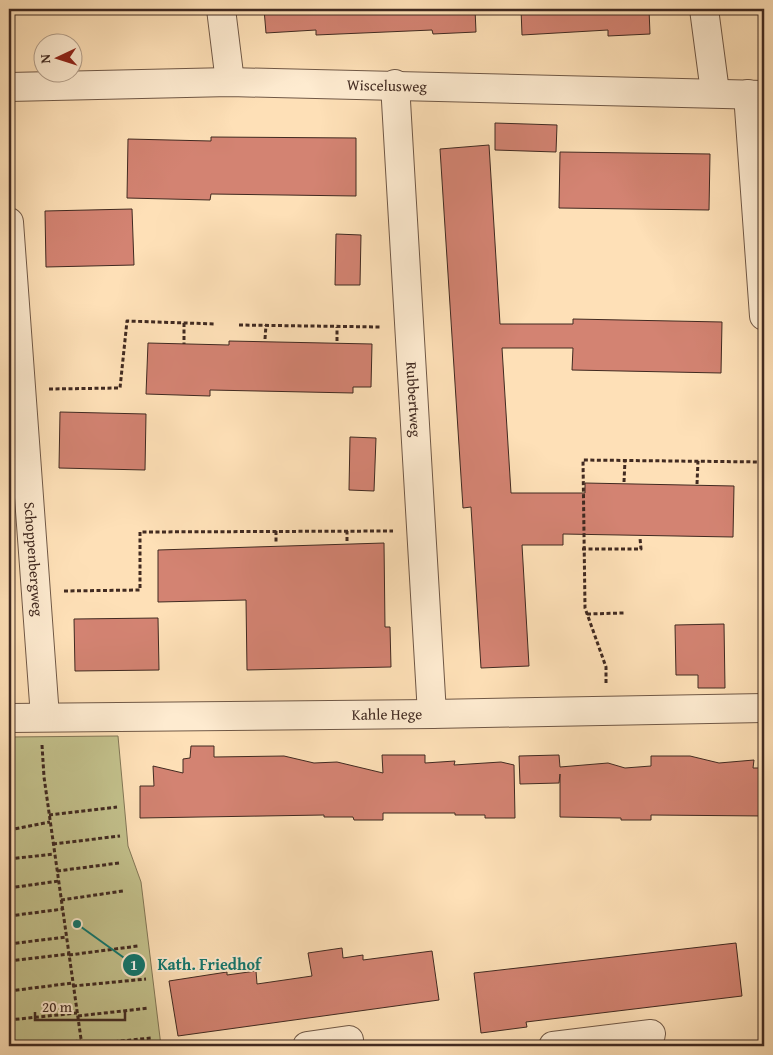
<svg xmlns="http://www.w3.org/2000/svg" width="773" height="1055" viewBox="0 0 773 1055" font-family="'Gentium Book Plus',serif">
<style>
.green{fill:#c3c18c;stroke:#827656}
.building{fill:#d38372;stroke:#412a21}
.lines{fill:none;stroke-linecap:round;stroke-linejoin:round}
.street-casing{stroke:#705846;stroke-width:30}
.path{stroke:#412a21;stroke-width:3;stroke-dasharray:4 2.5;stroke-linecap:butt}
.street{stroke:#feebd0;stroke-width:28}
.labels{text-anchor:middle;stroke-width:4;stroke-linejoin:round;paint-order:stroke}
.street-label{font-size:15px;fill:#412a21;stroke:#feebd0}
.leader{fill:none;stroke:#0f766e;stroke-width:2}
.callout-dot{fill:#0f766e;stroke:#feebd0;stroke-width:2}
.mark-label{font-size:15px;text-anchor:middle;font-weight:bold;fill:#fff}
.callout-label{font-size:16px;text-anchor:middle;font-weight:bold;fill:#0f766e;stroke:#feebd0;stroke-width:4;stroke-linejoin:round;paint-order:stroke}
</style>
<rect width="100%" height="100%" fill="#fee0b7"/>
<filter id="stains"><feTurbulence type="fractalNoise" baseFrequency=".004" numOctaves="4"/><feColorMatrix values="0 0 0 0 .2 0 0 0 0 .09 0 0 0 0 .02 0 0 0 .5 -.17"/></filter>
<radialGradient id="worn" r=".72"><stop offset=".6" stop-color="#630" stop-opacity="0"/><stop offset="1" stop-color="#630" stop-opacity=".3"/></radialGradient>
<polygon class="green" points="118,736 128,846 141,882 161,1046 9,1046 9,737"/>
<g class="building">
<polygon points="264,9 475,9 476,32 433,34 432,30 316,35 316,30 266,33"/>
<polygon points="521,9 649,9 650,34 608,36 608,30 522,35"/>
<polygon points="495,123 557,125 556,152 495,150"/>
<polygon points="211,137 356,138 356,196 211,194 210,200 127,198 128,139 211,141"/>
<polygon points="489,145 500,324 573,324 573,319 722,322 721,373 572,370 573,348 502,348 511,493 585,493 585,483 734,486 733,537 563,534 563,545 522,545 529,666 481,668 471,507 463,508 440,149"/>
<polygon points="560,152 710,154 709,210 559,208"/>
<polygon points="132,209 134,265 46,267 45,211"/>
<polygon points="336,234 361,235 360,285 335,285"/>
<polygon points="229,341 372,344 371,387 353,387 353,393 210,390 210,396 146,394 148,343 229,345"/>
<polygon points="60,412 146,414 145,470 59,468"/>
<polygon points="350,437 376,438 374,491 349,490"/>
<polygon points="384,543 385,627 390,627 391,667 247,670 246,600 158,602 158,550"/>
<polygon points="158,618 159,670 75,671 74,619"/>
<polygon points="724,624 725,688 698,688 698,675 676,675 675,625"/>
<polygon points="191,746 214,746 214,757 284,756 314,763 337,762 383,773 382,755 425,755 425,763 455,761 454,765 501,762 514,765 515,818 485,818 485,815 455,815 455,813 383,813 383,820 354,820 353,817 324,817 324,815 140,818 140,786 154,786 153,766 183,773 183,759 190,758"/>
<polygon points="559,755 560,767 608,763 625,768 651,766 651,756 690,756 719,763 754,760 753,768 764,768 764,816 651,815 651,820 621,820 621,818 560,817 560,774 559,783 520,784 519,756"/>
<polygon points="736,943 742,996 526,1022 527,1027 481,1033 474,973"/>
<polygon points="342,948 343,958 363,955 363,960 432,951 439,1000 178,1036 169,981 227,972 227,975 256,971 257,984 312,976 308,953"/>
</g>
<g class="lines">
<defs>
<g id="street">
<polyline points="221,9 230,82"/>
<polyline points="704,9 715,92"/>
<path id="s1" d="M 395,84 L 432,714"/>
<path id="s2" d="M 9,87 L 230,82 L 764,95"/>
<polyline points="748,94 764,316"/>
<path id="s3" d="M 9,222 L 45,717"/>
<path id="s4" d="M 9,718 L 432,714 L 764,708"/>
<polyline points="307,1046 349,1040"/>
<polyline points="553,1046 651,1034"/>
</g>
</defs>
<use href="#street" class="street-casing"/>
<g class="path">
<polyline points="184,323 184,344"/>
<polyline points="239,325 381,327"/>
<polyline points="265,339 266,325"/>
<polyline points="337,341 337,327"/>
<polyline points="49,389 120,388 127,321 216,324"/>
<polyline points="624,482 625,460"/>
<polyline points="697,484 698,461"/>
<polyline points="276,531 276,543"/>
<polyline points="347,541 347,531"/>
<polyline points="582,549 641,549 640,538"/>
<polyline points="64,591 140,590 140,532 393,531"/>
<polyline points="587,614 624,613"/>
<polyline points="606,683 606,667 585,608 583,460 764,462"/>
<polyline points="42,745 44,777 82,1046"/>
<polyline points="49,815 117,807"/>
<polyline points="9,830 50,822"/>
<polyline points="53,844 120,836"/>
<polyline points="9,859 54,854"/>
<polyline points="57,871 119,863"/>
<polyline points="9,888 59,881"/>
<polyline points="61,900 123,891"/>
<polyline points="9,916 63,909"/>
<polyline points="9,944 66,937"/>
<polyline points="69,955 138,946"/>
<polyline points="9,961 69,954"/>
<polyline points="73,986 146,979"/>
<polyline points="9,991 73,983"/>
<polyline points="78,1016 149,1008"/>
<polyline points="9,1020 77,1013"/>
<polyline points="82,1045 151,1038"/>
<polyline points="28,1046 81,1041"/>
</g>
<use href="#street" class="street"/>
</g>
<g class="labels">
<g class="street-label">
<text dy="5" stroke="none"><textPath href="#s2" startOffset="378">Wiscelusweg</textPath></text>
<text dy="5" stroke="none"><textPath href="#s1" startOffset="316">Rubbertweg</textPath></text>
<text dy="5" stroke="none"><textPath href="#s3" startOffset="338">Schoppenbergweg</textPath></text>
<text dy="5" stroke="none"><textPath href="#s4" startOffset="378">Kahle Hege</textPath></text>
</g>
</g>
<path class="leader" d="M77 924L134 965"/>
<g class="callout-dot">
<circle cx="77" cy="924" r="5"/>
<circle cx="134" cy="965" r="12"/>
</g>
<g class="mark-label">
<text x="134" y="970">1</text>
</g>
<g class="callout-label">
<text x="209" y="970">Kath. Friedhof</text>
</g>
<rect width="773" height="1055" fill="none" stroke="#fee0b7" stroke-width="30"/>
<rect x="10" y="10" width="753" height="1035" fill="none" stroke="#412a21" stroke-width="2.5"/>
<rect x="15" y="15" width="743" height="1025" fill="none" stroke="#412a21"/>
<g transform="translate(58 58) rotate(266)"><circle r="24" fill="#feebd0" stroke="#b29e8a"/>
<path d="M0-4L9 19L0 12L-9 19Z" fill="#8f2418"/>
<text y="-8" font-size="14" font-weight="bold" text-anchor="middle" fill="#412a21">N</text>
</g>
<path d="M35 1012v8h90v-8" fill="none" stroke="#412a21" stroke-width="2.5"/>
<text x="42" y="1012" font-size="15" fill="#412a21" stroke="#feebd0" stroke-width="4" paint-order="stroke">20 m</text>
<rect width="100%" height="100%" filter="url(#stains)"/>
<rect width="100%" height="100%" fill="url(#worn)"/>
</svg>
